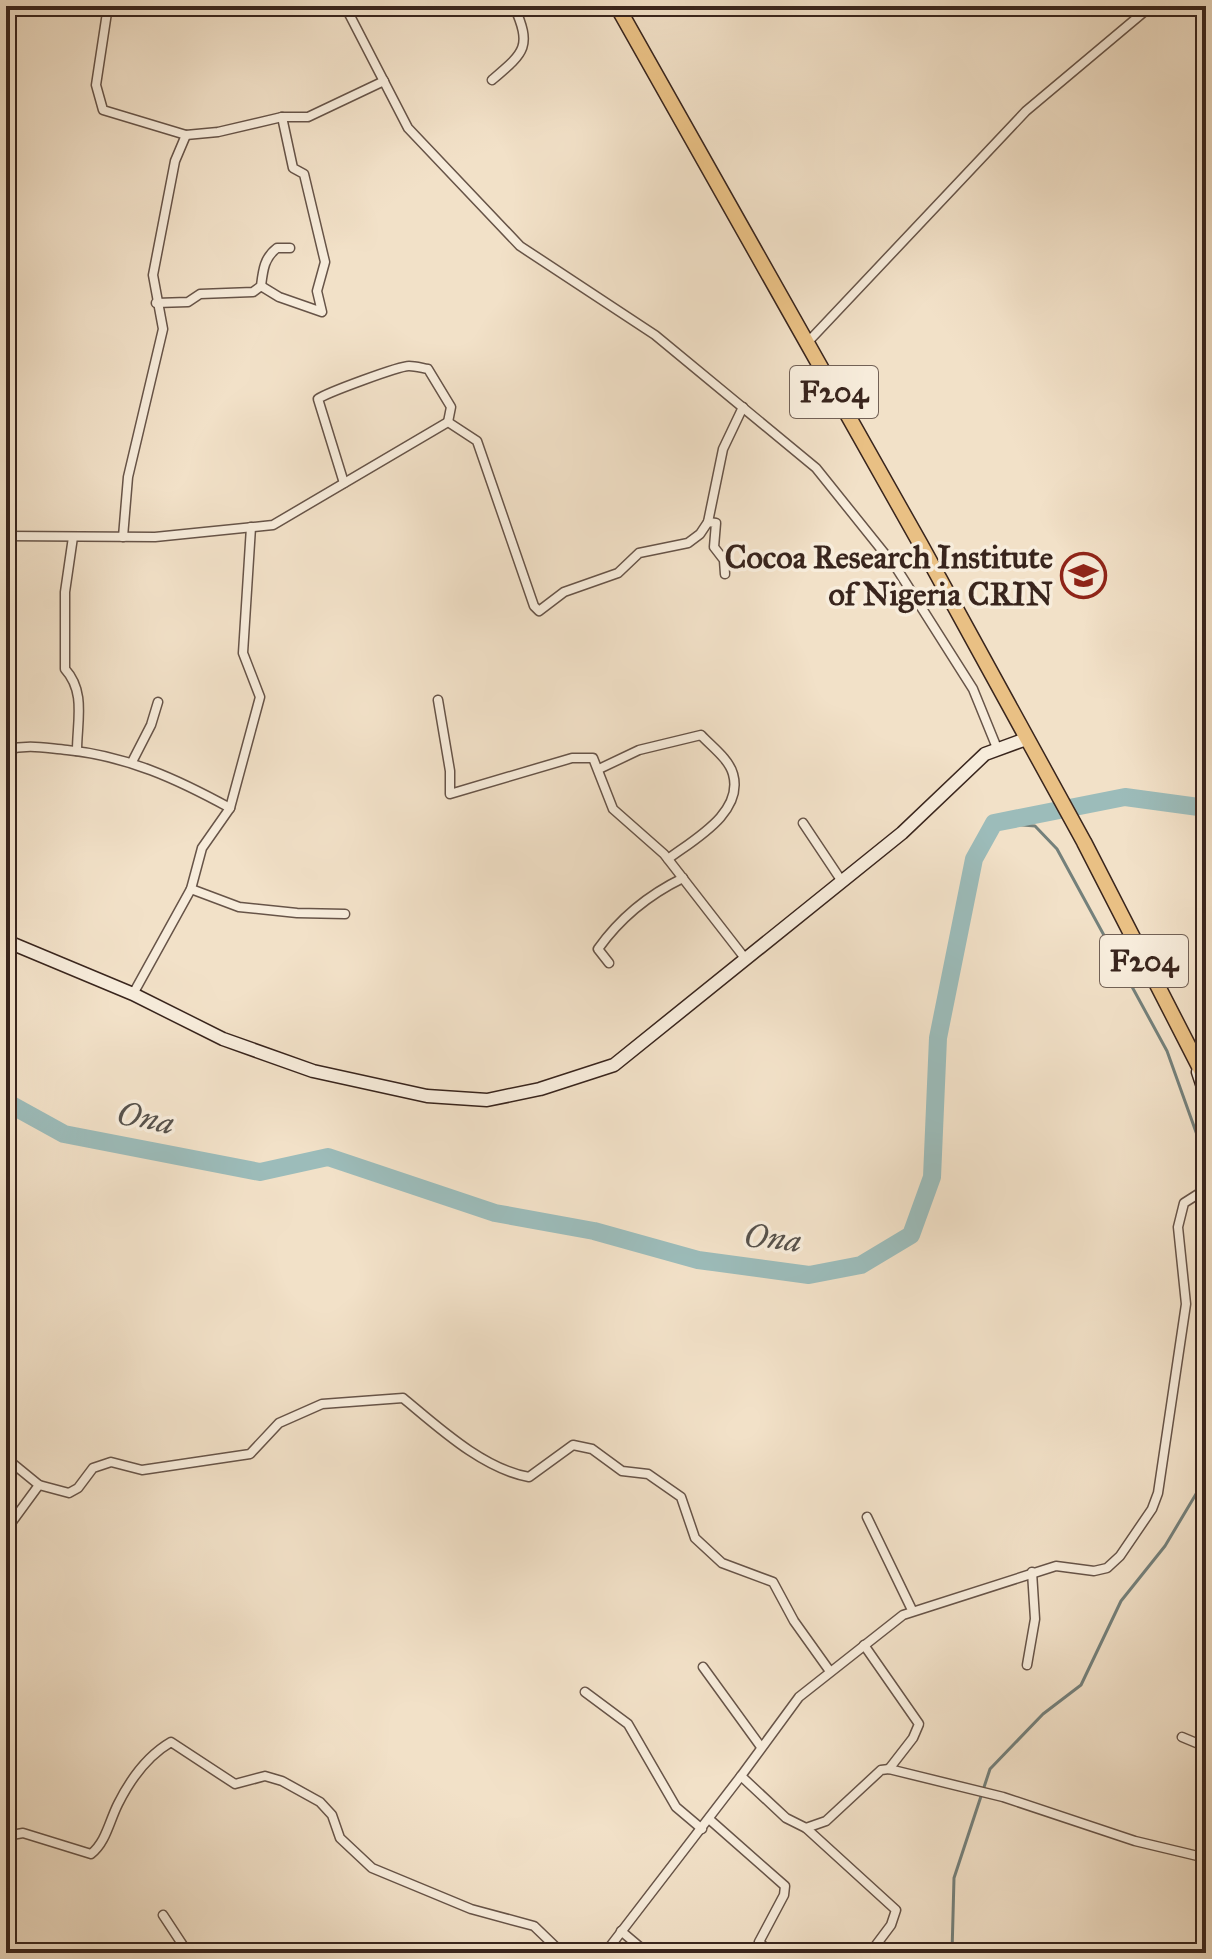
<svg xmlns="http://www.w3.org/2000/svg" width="1212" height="1959" viewBox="0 0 1212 1959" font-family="'IM FELL Great Primer',serif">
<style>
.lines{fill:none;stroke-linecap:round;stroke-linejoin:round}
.stream{stroke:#74807b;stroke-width:3}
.river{stroke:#9cbcba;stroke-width:18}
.street-casing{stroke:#675448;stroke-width:11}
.secondary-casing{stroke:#39251d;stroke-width:15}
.primary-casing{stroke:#39251d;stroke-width:17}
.street{stroke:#f7ecdb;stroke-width:8}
.secondary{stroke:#f7ecdb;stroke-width:12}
.primary{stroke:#e9c084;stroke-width:14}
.labels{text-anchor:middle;stroke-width:7;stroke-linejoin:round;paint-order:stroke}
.shield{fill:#f7ecdb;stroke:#726156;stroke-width:2}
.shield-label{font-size:30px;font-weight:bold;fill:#39251d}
.poi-label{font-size:32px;font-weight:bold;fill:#39251d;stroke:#f7ecdb;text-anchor:end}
.water-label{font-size:34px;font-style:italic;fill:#57524c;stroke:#f7ecdb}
</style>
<rect width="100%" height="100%" fill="#f2e1c8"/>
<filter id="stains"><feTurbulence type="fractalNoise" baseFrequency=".0025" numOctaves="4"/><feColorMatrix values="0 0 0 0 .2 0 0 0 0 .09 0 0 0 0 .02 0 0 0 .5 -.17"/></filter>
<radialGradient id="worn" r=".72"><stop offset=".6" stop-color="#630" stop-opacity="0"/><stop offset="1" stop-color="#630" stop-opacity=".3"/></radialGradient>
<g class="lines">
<g class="stream">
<polyline points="994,823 1035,826 1057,849 1167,1051 1206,1160"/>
<polyline points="952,1953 954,1878 990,1769 1043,1714 1081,1685 1121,1601 1165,1546 1199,1489 1206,1460"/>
</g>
<polyline class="river" points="6,1102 64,1134 260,1172 328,1157 495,1213 594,1231 698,1260 809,1275 861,1265 911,1235 932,1177 938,1038 974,859 994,823 1125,797 1206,808"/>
<defs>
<g id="street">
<polyline points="108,6 96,85 103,110 186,135 175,161 153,275 163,329 128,477 123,537"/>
<polyline points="345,6 408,128 520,246 655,335 816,468 897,569 973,689 997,748"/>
<path d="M 492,80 C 525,52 532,47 514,6"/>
<polyline points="186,135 218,132 282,117"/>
<polyline points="261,286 279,297 322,312 317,291 325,262 304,174 293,168 282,117 308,117 384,81"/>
<path d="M 156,303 L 188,302 L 200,294 L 253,292 L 261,286 C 263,270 264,258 277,248 L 290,248"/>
<polyline points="807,343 1026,111 1151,6"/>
<path d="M 344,483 L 318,399 C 326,393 399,366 409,366 C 415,366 422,368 428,369 L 451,407 L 448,422"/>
<polyline points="708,522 716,523 714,547 724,560 725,574"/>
<polyline points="6,536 155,537 273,525 448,422 477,441 534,606 539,611 564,592 618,573 639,553 688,543 700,534 708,522 723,449 743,407"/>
<path d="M 73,537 L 65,592 L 65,669 C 86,692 77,721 77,751"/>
<polyline points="438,700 450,771 450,794 572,758 593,758 613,809 664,854 744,957"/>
<path d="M 6,750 C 29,744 44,748 67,750 C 127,756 177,779 230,808"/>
<polyline points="132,762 151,725 158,702"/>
<path d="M 599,769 L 639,750 L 701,735 C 711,746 729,759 733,774 C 744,813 693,840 668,859"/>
<polyline points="803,823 841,880"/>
<polyline points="191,889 239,907 297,913 345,914"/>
<path d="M 609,963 L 598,949 C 620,918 648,895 683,878"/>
<polyline points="133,994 191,889 202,848 230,808 260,697 243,653 251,527"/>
<polyline points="1206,1189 1184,1203 1178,1227 1186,1304 1158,1493 1152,1509 1120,1556 1107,1568 1094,1571 1056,1566 903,1615 799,1697 741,1776 786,1818 806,1828 826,1821 881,1770 889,1769 1003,1797 1135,1841 1206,1858"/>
<path d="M 6,1458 L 39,1485 L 69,1493 L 78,1488 L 93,1468 L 111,1462 L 142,1470 L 250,1454 L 279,1423 L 322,1404 L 403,1398 C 438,1427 483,1469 529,1477 L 573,1445 L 592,1449 L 622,1471 L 648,1474 L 681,1497 L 695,1538 L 722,1563 L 773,1582 L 794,1621 L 829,1670"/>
<polyline points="867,1517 912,1610"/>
<polyline points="6,1530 39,1485"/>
<polyline points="864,1645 919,1724 913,1738 889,1769"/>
<polyline points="1027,1665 1035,1619 1032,1572"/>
<polyline points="703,1667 761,1747"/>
<polyline points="585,1692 628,1724 676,1807 702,1829"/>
<polyline points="1182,1737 1206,1747"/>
<polyline points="709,1819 785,1886 784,1895 759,1942 771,1953"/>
<polyline points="806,1828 896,1910 891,1925 870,1953"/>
<path d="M 6,1836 L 23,1833 L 91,1854 C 106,1842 109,1822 118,1804 C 130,1780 147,1756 171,1742 L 235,1784 L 265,1776 L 282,1781 L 320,1802 L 332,1815 L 340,1838 L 372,1868 L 471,1909 L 534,1926 L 562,1953"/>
<polyline points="163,1915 188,1953"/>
<polyline points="621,1931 647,1953"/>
<polyline points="605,1953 741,1776"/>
</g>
<g id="secondary">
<polyline points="6,941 133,994 223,1039 313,1071 427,1096 487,1100 540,1089 614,1065 902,833 985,754 1026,739"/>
<polyline points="1198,1072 1206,1096"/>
</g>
<polyline id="primary" points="617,6 921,545 1084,842 1206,1080"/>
</defs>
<use href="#street" class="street-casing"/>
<use href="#secondary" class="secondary-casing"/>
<use href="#primary" class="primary-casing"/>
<use href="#street" class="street"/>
<use href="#secondary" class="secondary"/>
<use href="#primary" class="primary"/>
</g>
<defs>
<symbol id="school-ring" viewBox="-11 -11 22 22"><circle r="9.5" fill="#f7ecdb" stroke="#8f2418" stroke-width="1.5"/><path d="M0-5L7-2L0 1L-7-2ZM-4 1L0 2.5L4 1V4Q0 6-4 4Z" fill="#8f2418"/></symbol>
</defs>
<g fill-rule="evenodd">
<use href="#school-ring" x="1058" y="550" width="51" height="51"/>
</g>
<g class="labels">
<g class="shield">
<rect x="790" y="366" width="88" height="52" rx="6"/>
<rect x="1100" y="935" width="88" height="52" rx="6"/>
</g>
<g class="shield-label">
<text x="834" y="402">F204</text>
<text x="1144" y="971">F204</text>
</g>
<g class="poi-label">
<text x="1053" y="568">Cocoa Research Institute<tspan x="1053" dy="37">of Nigeria CRIN</tspan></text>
</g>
<g class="water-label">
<text transform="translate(146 1117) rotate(11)" y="12">Ona</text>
<text transform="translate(773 1237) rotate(6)" y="12">Ona</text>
</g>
</g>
<rect width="1212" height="1959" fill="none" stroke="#f2e1c8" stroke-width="32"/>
<rect x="8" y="8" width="1196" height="1943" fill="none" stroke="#39251d" stroke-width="4"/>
<rect x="16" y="16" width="1180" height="1927" fill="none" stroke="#39251d" stroke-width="2"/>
<rect width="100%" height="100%" filter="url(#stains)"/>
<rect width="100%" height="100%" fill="url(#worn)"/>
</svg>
